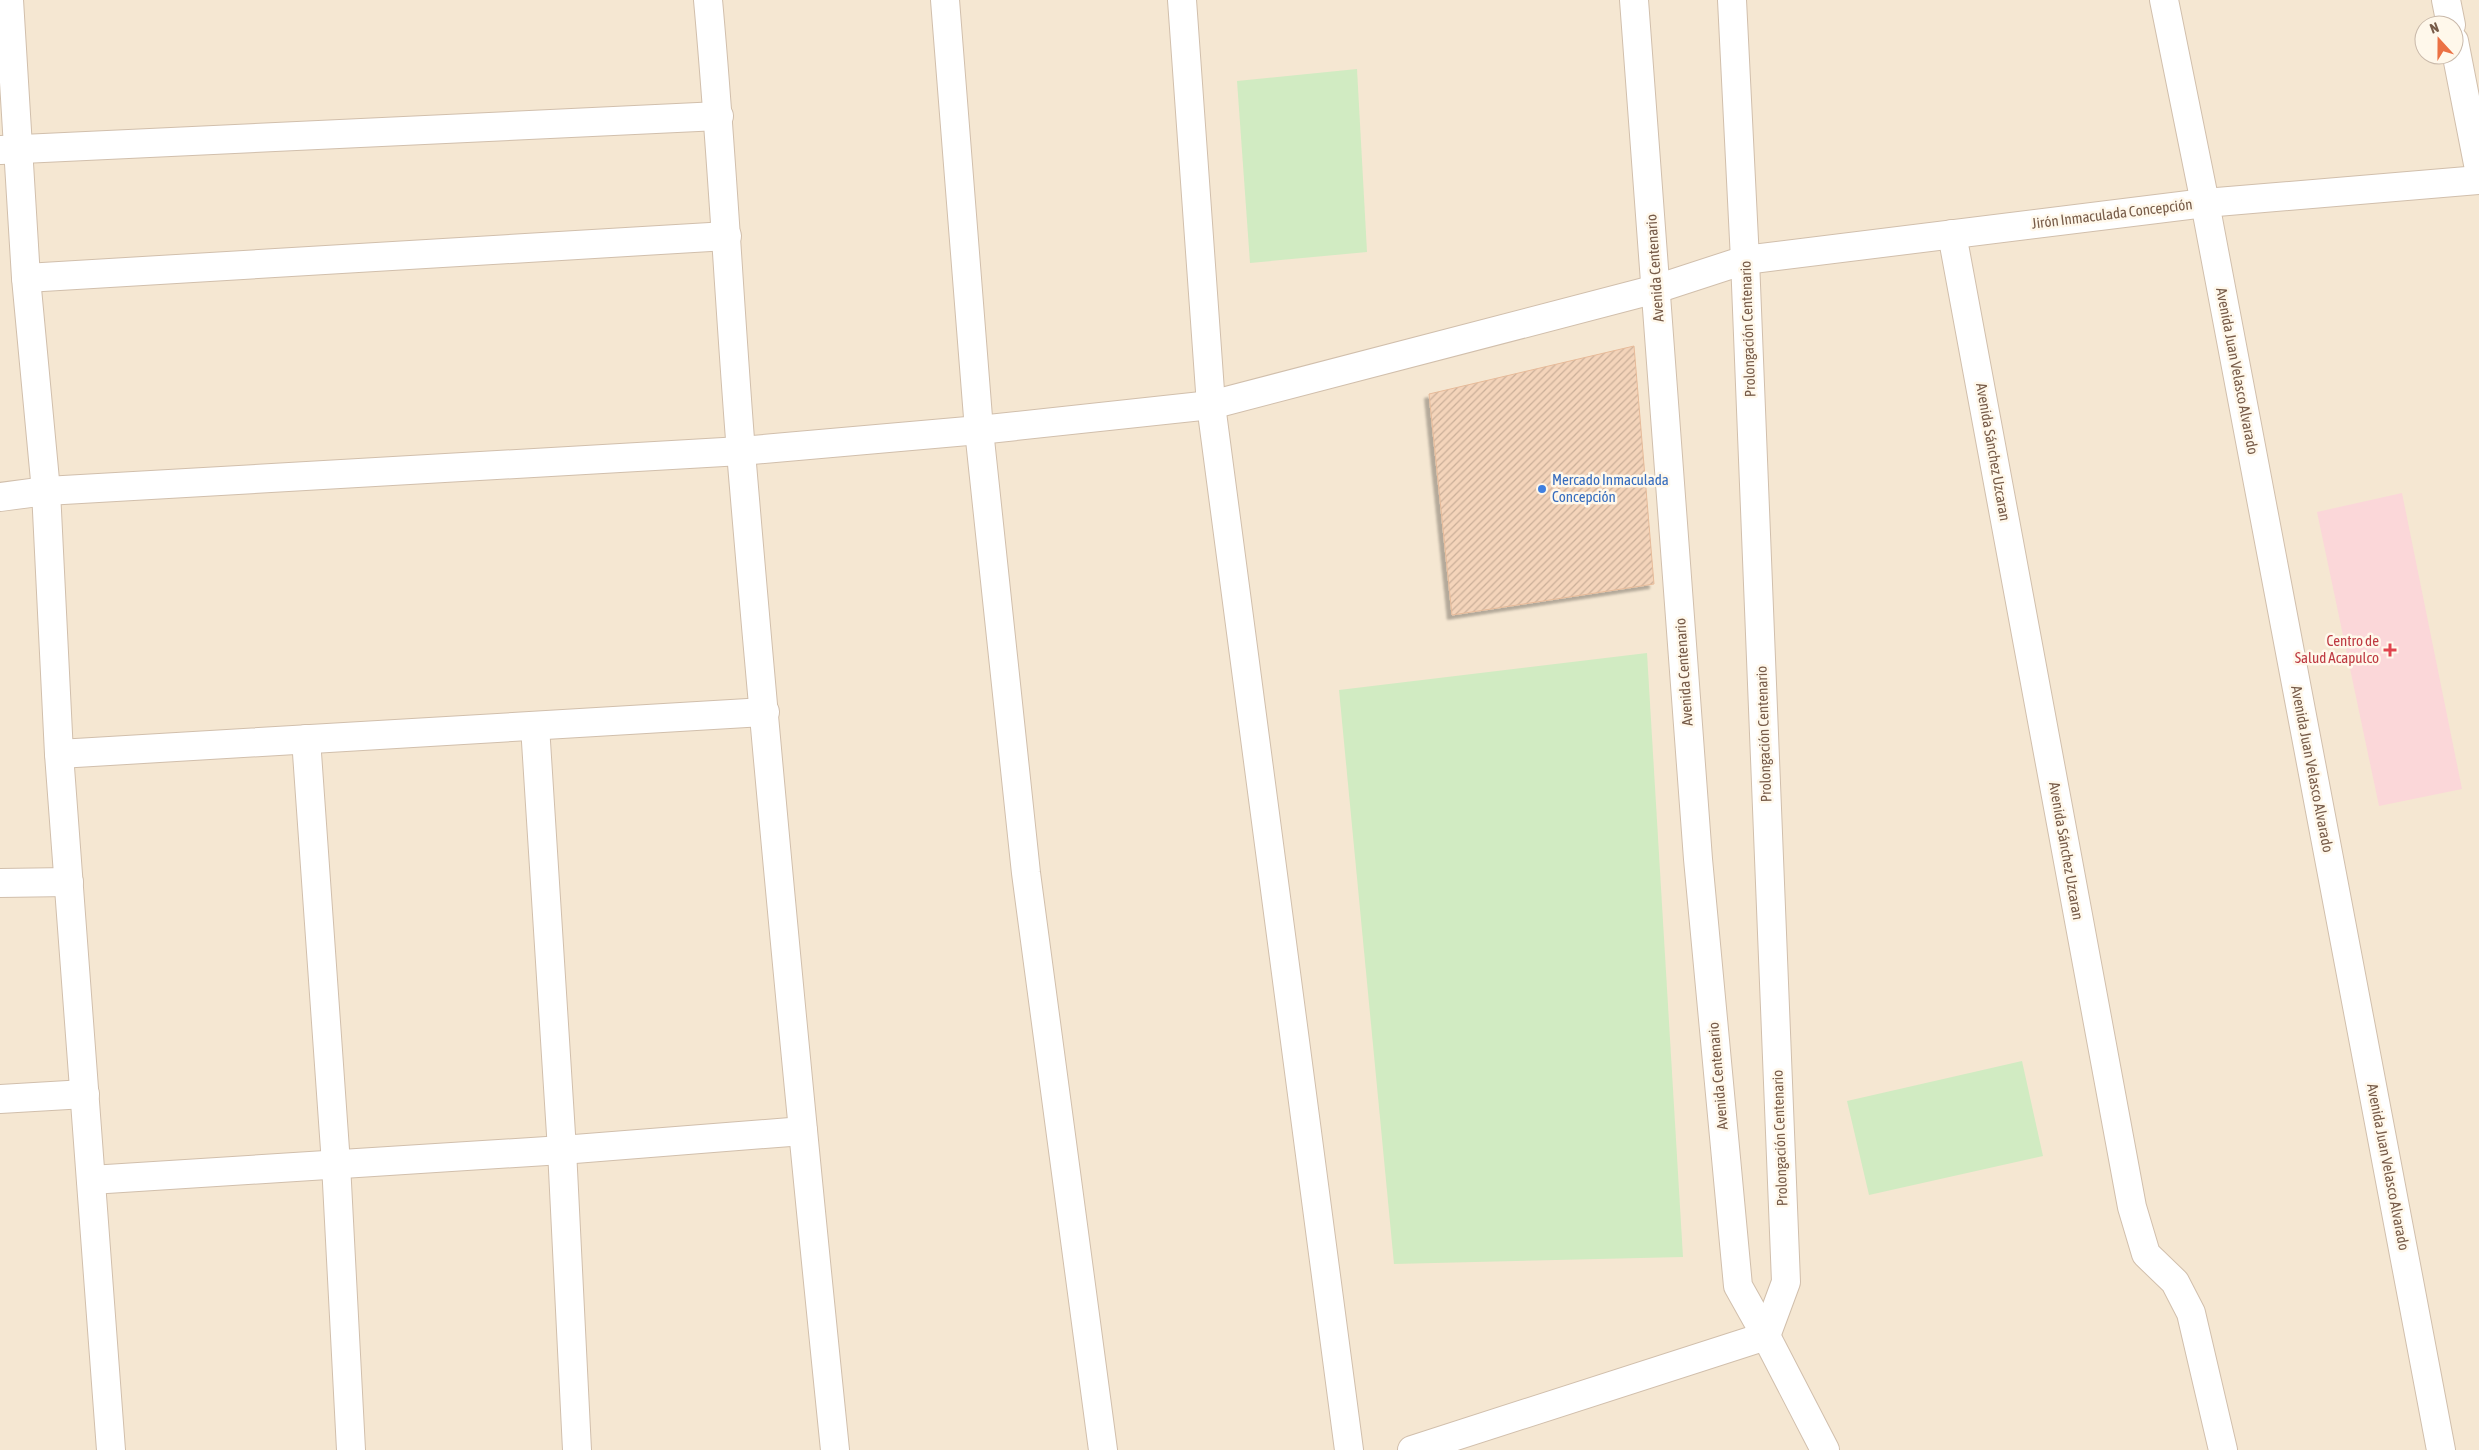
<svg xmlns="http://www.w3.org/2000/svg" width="2479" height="1450" viewBox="0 0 2479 1450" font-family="'Asap Condensed',sans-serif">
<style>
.residential{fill:#f5e7d2;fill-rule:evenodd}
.medical{fill:#fbd7d9}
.green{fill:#d1ebc2}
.building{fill:url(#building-hatch);stroke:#e7bb9a;filter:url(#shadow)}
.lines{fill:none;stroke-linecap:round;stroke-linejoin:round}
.minor-casing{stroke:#d1bfac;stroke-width:30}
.minor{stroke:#fff;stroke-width:28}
.shop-dot{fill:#3f7fe0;stroke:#fff8eb;stroke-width:2}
.health-dot{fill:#e0444e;stroke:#fff8eb;stroke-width:2}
.labels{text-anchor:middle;stroke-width:5;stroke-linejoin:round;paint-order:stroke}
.street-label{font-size:15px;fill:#775b48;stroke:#fff8eb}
.shop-label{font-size:15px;fill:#366cbe;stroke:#fff8eb;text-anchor:start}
.health-label{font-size:15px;fill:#be3a42;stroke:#fff8eb;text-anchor:end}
</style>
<defs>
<pattern id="building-hatch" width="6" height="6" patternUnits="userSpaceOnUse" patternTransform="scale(1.25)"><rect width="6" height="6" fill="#f4d4ba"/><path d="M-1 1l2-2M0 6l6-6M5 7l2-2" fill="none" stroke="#caaf99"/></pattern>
<filter id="shadow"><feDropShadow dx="-4.5" dy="4.5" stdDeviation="1" flood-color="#0004"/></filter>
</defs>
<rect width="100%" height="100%" fill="#fdf4e4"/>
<path class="residential" d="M 0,0 L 2479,0 L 2479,1450 L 0,1450 ZM 2424,25 L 2454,25 L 2454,55 L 2424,55 Z"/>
<polygon class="medical" points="2402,493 2462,789 2379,806 2317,512"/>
<g class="green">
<polygon points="1357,69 1367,252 1250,263 1237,81"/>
<polygon points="1647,653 1683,1257 1394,1264 1339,690"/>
<polygon points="2022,1061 2043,1156 1869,1195 1847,1101"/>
</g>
<polygon class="building" points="1634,346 1654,584 1452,615 1429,394"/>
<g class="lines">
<defs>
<g id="minor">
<polyline points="9,0 26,278 46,491 59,754 111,1450"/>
<path d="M 708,0 C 722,151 729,302 741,452 C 769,785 801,1118 835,1450"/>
<polyline points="945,0 979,430 1026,873 1103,1450"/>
<polyline points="1182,0 1211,405 1349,1450"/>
<polyline points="1634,0 1698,859 1738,1286 1766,1336 1825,1450"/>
<polyline points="1732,0 1745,260 1786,1282 1766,1336"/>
<polyline points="2164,0 2205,203 2441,1450"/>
<polyline points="2446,0 2451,25"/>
<polyline points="2454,41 2479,169"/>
<polyline points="1,150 719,116"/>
<polyline points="1952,234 2132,1207 2146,1254 2175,1282 2191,1313 2223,1450"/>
<polyline points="26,278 727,236"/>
<polyline points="0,497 46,491 741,451 979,430 1211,405 1656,289 1745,260 2205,203 2479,180"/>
<polyline points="535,726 562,1150 577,1450"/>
<polyline points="306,739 336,1164 351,1450"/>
<polyline points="59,754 765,712"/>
<polyline points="0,883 69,882"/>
<polyline points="0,1099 85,1094"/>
<polyline points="91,1180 562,1150 803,1131"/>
<polyline points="1412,1450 1766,1336"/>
</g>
</defs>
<use href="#minor" class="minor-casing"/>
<use href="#minor" class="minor"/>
</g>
<circle class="shop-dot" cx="1542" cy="489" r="5"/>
<path class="health-dot" d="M2387.5 642.5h5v5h5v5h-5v5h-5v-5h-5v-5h5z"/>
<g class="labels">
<g class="street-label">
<text transform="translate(2112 214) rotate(-7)" y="5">Jirón Inmaculada Concepción</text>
<text transform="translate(1655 268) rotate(-94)" y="5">Avenida Centenario</text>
<text transform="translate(1748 329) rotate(-92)" y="5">Prolongación Centenario</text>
<text transform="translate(2237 371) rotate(79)" y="5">Avenida Juan Velasco Alvarado</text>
<text transform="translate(1993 452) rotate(80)" y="5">Avenida Sánchez Uzcaran</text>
<text transform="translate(1684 672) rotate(-94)" y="5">Avenida Centenario</text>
<text transform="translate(1764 734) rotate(-92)" y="5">Prolongación Centenario</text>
<text transform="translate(2312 769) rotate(79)" y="5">Avenida Juan Velasco Alvarado</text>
<text transform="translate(2066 851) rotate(80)" y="5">Avenida Sánchez Uzcaran</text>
<text transform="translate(1718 1076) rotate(-95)" y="5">Avenida Centenario</text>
<text transform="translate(1780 1138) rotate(-92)" y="5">Prolongación Centenario</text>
<text transform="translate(2388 1167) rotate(79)" y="5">Avenida Juan Velasco Alvarado</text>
</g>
<g class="shop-label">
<text x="1552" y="485">Mercado Inmaculada<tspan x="1552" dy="17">Concepción</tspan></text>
</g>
<g class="health-label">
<text x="2379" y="646">Centro de<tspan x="2379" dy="17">Salud Acapulco</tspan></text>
</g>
</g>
<g transform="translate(2439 40) rotate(339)"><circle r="24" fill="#fff8eb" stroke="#c9b9aa"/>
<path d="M0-4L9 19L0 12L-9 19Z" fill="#eb7144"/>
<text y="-8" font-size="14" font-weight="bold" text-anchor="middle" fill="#775b48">N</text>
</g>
</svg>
